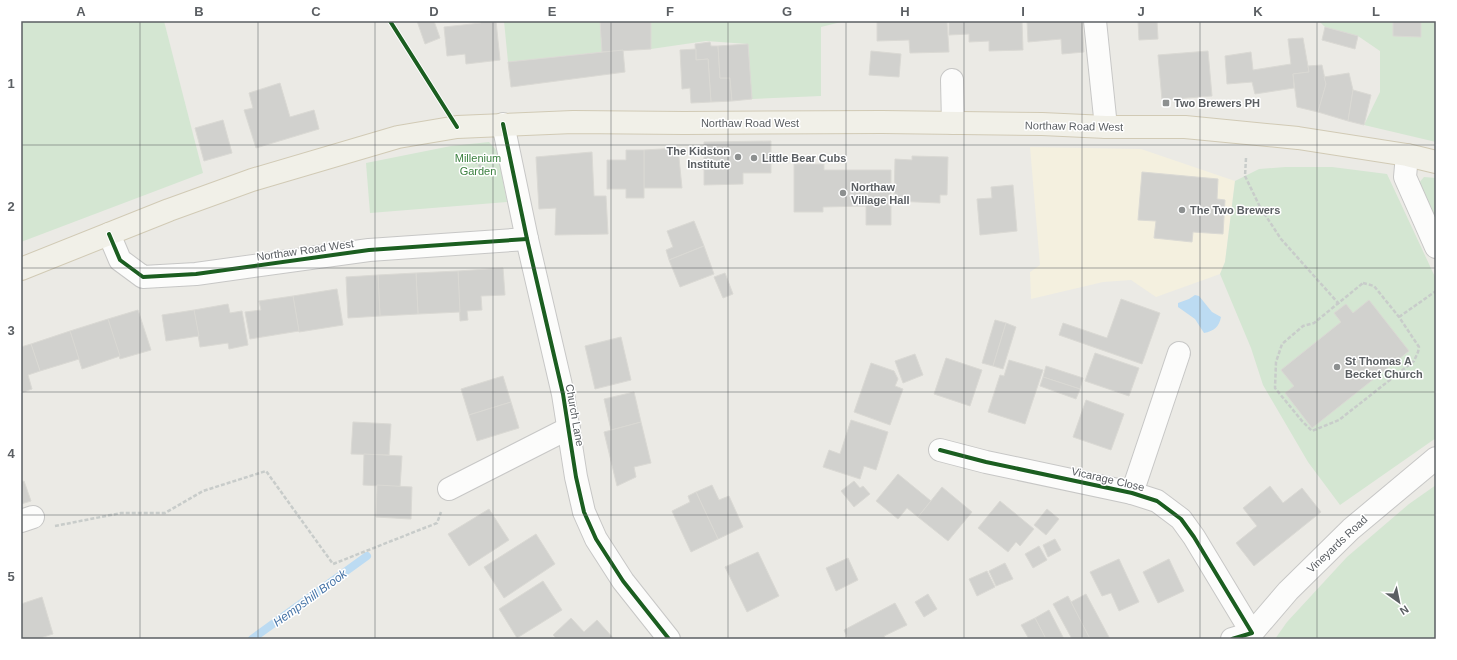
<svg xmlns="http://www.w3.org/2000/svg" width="1457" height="660" viewBox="0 0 1457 660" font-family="Arial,sans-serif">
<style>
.commercial{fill:#f4f0df}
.green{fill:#d4e6d2}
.water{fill:#bcdbf2}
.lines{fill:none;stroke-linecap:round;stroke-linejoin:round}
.stream{stroke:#bcdbf2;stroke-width:8}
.building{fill:#d1d1ce;stroke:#dad9d4}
.minor-casing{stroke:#c7c7c6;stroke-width:24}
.major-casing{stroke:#d1cab5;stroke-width:24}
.path{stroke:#c8ccca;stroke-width:2.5;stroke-dasharray:4 2;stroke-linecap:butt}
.minor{stroke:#fcfcfb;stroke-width:22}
.major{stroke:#f1f0e8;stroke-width:22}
.cycleway-casing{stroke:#fff;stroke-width:6}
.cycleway{stroke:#1b5e20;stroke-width:4}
.grid{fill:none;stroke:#5b5f63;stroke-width:1;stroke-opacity:0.55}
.poi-dot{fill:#8d9090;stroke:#fff;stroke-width:1.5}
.labels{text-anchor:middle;stroke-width:3;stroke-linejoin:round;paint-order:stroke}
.poi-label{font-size:11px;font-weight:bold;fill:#5b5f63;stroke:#fff;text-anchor:start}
.street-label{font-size:11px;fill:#5b5f63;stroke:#fff}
.park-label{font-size:11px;fill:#3c8140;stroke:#fff}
.water-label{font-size:12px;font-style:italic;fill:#4775a8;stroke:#fff}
.neatline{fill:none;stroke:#5b5f63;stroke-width:1.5}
.grid-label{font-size:13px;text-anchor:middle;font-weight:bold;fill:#5b5f63}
</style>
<rect width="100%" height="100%" fill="#ebeae5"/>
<polygon class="commercial" points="1030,147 1141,149 1235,181 1225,262 1220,274 1156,297 1131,280 1103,282 1031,299 1030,272 1040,265"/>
<g class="green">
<polygon points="21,21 164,21 203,173 21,242"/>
<polygon points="504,21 600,21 602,52 508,62"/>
<polygon points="651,21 845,21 821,27 821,96 752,99 748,44 706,41 651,49"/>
<polygon points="1319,21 1436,21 1436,142 1364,125 1380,92 1380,51 1358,36 1325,27"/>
<polygon points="489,142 497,151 507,202 370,213 366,163 451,146"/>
<polygon points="1285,167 1332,167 1387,174 1436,279 1436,438 1340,505 1308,462 1263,385 1251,348 1220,274 1225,262 1235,181 1259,169"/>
<polygon points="1424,177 1436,178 1436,222 1418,184"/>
<polygon points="1436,485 1436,639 1275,639 1287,622 1347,557 1409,504"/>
</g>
<path class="water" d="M 1195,295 L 1199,296 L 1212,312 L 1221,317 C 1219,327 1214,331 1204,333 L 1195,319 L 1178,307 L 1178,303 L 1189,299 Z"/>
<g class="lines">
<polyline class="stream" points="252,639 367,556"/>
</g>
<g class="building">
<polygon points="417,21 434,21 440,38 425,44"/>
<polygon points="480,21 496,21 500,60 466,64 465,54 447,56 444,27 481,23"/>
<polygon points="600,21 651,21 651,49 602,52"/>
<polygon points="877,21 947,21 949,52 910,53 909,40 877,41"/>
<polygon points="949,21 1022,21 1023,50 989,51 989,41 969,42 969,34 949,35"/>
<polygon points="1027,21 1082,21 1084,52 1062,54 1061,39 1028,42"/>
<polygon points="1138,21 1157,21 1158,39 1139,40"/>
<polygon points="1393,21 1421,21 1421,37 1393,36"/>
<polygon points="1325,27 1358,36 1355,49 1322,40"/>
<polygon points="1303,38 1309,72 1293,74 1294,88 1255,94 1252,82 1227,84 1225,56 1251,52 1253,70 1291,64 1288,39"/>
<polygon points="710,42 711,46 718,46 720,78 730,78 732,101 711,102 708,59 696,60 695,44"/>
<polygon points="748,44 752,99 732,101 730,78 720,78 718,46"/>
<polygon points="696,49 696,60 708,59 711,102 691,103 690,88 682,89 680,50"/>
<polygon points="623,50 625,72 511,87 508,62"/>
<polygon points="871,51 901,54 899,77 869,75"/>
<polygon points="1208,51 1212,96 1162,100 1158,55"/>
<polygon points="1322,65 1326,84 1318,112 1297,107 1293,74 1309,72 1308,66"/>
<polygon points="1349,73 1353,90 1348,121 1318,112 1326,84 1324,77"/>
<polygon points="280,83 290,117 314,110 319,129 256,148 244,110 253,108 249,93"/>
<polygon points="1353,90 1371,95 1364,125 1348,121"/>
<polygon points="223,120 232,153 204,161 195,128"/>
<polygon points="771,141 771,173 743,173 743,184 704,185 704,142"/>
<polygon points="678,148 682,188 644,188 644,150"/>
<polygon points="626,150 644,150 644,198 626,198 626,189 607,189 607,160 626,160"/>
<polygon points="592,152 594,196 606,196 608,234 555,235 556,208 539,209 536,157"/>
<polygon points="912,156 948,157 947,195 940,195 940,203 894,201 895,159 912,160"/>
<polygon points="794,164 824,164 824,170 891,170 891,225 866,225 866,206 823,207 823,212 794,212"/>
<polygon points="1142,172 1218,179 1217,199 1225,200 1223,234 1193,232 1192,242 1154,238 1156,221 1138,220"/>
<polygon points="1013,185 1017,231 980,235 977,199 992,198 991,187"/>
<polygon points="694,221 704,246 669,260 666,250 673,247 667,231"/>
<polygon points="704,246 714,274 680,287 669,260"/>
<polygon points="503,268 505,295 481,296 482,310 467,311 468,320 460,321 458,271"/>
<polygon points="458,271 460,312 418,314 416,273"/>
<polygon points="416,273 418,314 380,316 378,275"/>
<polygon points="725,273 733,294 723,298 714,277"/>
<polygon points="378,275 380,316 348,318 346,277"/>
<polygon points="337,289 343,325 299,332 293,296"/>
<polygon points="293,296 299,331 250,339 245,312 261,310 259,301"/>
<polygon points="1121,299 1160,313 1142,364 1059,335 1063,323 1107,338"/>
<polygon points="1369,300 1409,351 1312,428 1285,393 1294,386 1281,370 1341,322 1334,313 1346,304 1353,313"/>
<polygon points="228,304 230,313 242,311 248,345 229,349 228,343 200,347 194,310"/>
<polygon points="138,310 151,350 120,359 108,319"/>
<polygon points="194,310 199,336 166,341 162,315"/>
<polygon points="108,319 120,356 82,369 70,331"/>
<polygon points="995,320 1006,323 993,366 982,363"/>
<polygon points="1006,323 1016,327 1003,369 993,366"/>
<polygon points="70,331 79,359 40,371 31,344"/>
<polygon points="621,337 631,380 595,389 585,346"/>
<polygon points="31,344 40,371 28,375 32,389 21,393 21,347"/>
<polygon points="1095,353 1139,368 1129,396 1085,381"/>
<polygon points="915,354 923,375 903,383 895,361"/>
<polygon points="946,358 982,370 970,406 934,394"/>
<polygon points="1009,360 1043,370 1025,424 988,412 1000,375 1004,376"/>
<polygon points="871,363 894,371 898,379 895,386 903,389 890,425 854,412"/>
<polygon points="1046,366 1083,378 1080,389 1043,377"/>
<polygon points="503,376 511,402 469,415 461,389"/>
<polygon points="1043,377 1080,389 1076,399 1040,386"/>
<polygon points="634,392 641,422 611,430 604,399"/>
<polygon points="1086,400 1124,414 1111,450 1073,437"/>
<polygon points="511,402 519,428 477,441 469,415"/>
<polygon points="851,420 888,432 876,470 864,466 860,479 823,467 829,450 840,454"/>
<polygon points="353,422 391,424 389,455 351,454"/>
<polygon points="641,422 651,463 634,467 636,477 617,486 604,432"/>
<polygon points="364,454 402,456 400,487 363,485"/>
<polygon points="898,474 931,501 918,517 907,508 898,519 876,501"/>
<polygon points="24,481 31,501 21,504 21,482"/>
<polygon points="854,481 860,488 863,486 870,494 854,507 841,491"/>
<polygon points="377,485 412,487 411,519 376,517"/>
<polygon points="712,485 719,500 729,496 743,527 718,539 696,492"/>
<polygon points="1270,486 1283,503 1302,488 1321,512 1254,566 1236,543 1257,526 1243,508"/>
<polygon points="942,487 972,512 948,541 918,517"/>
<polygon points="696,492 718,539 691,552 672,511 690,502 688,496"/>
<polygon points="1000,501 1034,529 1020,546 1016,542 1008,552 978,528"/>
<polygon points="489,509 509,540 469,566 448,534"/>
<polygon points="1047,509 1059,519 1046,535 1034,525"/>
<polygon points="536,534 555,564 504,598 484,567"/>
<polygon points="1055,539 1061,550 1048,557 1043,545"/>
<polygon points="1039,546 1047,560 1033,568 1025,554"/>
<polygon points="758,552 779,596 747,612 725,567"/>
<polygon points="848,558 858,580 836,591 826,568"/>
<polygon points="1119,559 1139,602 1119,611 1111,593 1102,596 1090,572"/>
<polygon points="1169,559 1184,591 1158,603 1143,572"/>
<polygon points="1005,563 1013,579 996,586 989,571"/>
<polygon points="987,571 995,587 977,596 969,579"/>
<polygon points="543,581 562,610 517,638 499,609"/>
<polygon points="928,594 937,609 924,617 915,602"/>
<polygon points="1086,594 1110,639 1090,639 1071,602"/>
<polygon points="1068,596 1071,602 1090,639 1072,639 1053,604"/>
<polygon points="42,597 53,634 37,639 21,639 21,604"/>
<polygon points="895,603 907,625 884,636 886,639 848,639 844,630"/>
<polygon points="1049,610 1064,639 1046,639 1035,618"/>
<polygon points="571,618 584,632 597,620 614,639 557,639 553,635"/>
<polygon points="1035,618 1046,639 1029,639 1021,625"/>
</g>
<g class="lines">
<defs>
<g id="minor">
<polyline points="1095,21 1106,127"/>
<polyline points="952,80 953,123"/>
<polyline points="503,124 527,239 563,394 576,477 584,512 596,539 623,581 669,639"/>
<polyline points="1407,155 1405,177 1436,247"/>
<polyline points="109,234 120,260 143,277 196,274 369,250 527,239"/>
<polyline points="940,450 986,462 1132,493 1157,501 1181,519 1194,537 1252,633 1232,639"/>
<polyline points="449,489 569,428"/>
<polyline points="1132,493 1179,353"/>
<polyline points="21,521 33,517"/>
<polyline points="1249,639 1252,633 1288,591 1351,529 1436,458"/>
</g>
<polyline id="major" points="21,269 169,210 252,180 398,137 457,127 573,122 684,123 882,122 1042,124 1106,127 1185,127 1298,138 1407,155 1436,162"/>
</defs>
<use href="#minor" class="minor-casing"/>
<use href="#major" class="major-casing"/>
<g class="path">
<polyline points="466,152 488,174"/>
<polyline points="1246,158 1245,176 1260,207 1281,239 1339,304"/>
<polygon points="1363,283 1374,286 1399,317 1419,347 1418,352 1414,361 1339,420 1312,431 1302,421 1275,388 1276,362 1282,344 1303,326 1314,323"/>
<polyline points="1399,317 1436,291"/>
<polyline points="55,526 121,513 165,513 203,491 266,471 333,564 437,523 441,512"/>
</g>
<use href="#minor" class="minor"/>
<use href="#major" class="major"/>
<defs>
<g id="cycleway">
<polyline points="390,21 457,127"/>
<polyline points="503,124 527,239 563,394 576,477 584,512 596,539 623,581 669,639"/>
<polyline points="109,234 120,260 143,277 196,274 369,250 527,239"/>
<polyline points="940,450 986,462 1132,493 1157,501 1181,519 1194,537 1252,633 1232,639"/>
</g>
</defs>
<use href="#cycleway" class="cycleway-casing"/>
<use href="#cycleway" class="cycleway"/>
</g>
<path class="grid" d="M 140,21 L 140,639M 258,21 L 258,639M 375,21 L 375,639M 493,21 L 493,639M 611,21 L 611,639M 728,21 L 728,639M 846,21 L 846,639M 964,21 L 964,639M 1082,21 L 1082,639M 1200,21 L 1200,639M 1317,21 L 1317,639M 21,145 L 1436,145M 21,268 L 1436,268M 21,392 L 1436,392M 21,515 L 1436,515"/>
<g class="poi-dot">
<rect x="1162" y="99" width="8" height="8" rx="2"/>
<circle cx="738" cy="157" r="4"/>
<circle cx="754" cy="158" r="4"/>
<circle cx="843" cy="193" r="4"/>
<circle cx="1182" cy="210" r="4"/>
<circle cx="1337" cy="367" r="4"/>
</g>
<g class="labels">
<g class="poi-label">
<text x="1174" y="107">Two Brewers PH</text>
<text x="730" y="155" text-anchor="end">The Kidston<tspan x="730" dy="13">Institute</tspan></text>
<text x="762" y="162">Little Bear Cubs</text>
<text x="851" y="191">Northaw<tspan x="851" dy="13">Village Hall</tspan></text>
<text x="1190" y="214">The Two Brewers</text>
<text x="1345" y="365">St Thomas A<tspan x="1345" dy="13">Becket Church</tspan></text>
</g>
<g class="street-label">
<text x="750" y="127">Northaw Road West</text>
<text transform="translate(1074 126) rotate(1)" y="4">Northaw Road West</text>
<text transform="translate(305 250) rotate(-8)" y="4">Northaw Road West</text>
<text transform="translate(575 415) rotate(80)" y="4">Church Lane</text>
<text transform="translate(1108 479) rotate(13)" y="4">Vicarage Close</text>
<text transform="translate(1337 544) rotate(-43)" y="4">Vineyards Road</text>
</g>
<g class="park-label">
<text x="478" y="162">Millenium<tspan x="478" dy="13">Garden</tspan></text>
</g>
<g class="water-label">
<text transform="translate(310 598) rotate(-36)" y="4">Hempshill Brook</text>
</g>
</g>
<rect width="1457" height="660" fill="none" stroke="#ffffff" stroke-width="44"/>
<g transform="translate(1399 602) rotate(147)" stroke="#ffffff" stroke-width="3" paint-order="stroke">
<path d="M0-3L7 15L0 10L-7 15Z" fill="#5b5f63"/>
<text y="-6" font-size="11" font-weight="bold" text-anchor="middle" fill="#5b5f63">N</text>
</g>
<rect x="22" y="22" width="1413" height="616" class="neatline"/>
<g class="grid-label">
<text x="81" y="16">A</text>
<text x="199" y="16">B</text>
<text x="316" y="16">C</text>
<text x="434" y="16">D</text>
<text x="552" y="16">E</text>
<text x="670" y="16">F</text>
<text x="787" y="16">G</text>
<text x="905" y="16">H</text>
<text x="1023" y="16">I</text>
<text x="1141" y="16">J</text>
<text x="1258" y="16">K</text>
<text x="1376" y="16">L</text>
<text x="11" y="88">1</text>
<text x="11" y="211">2</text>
<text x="11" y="335">3</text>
<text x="11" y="458">4</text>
<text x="11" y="581">5</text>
</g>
</svg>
